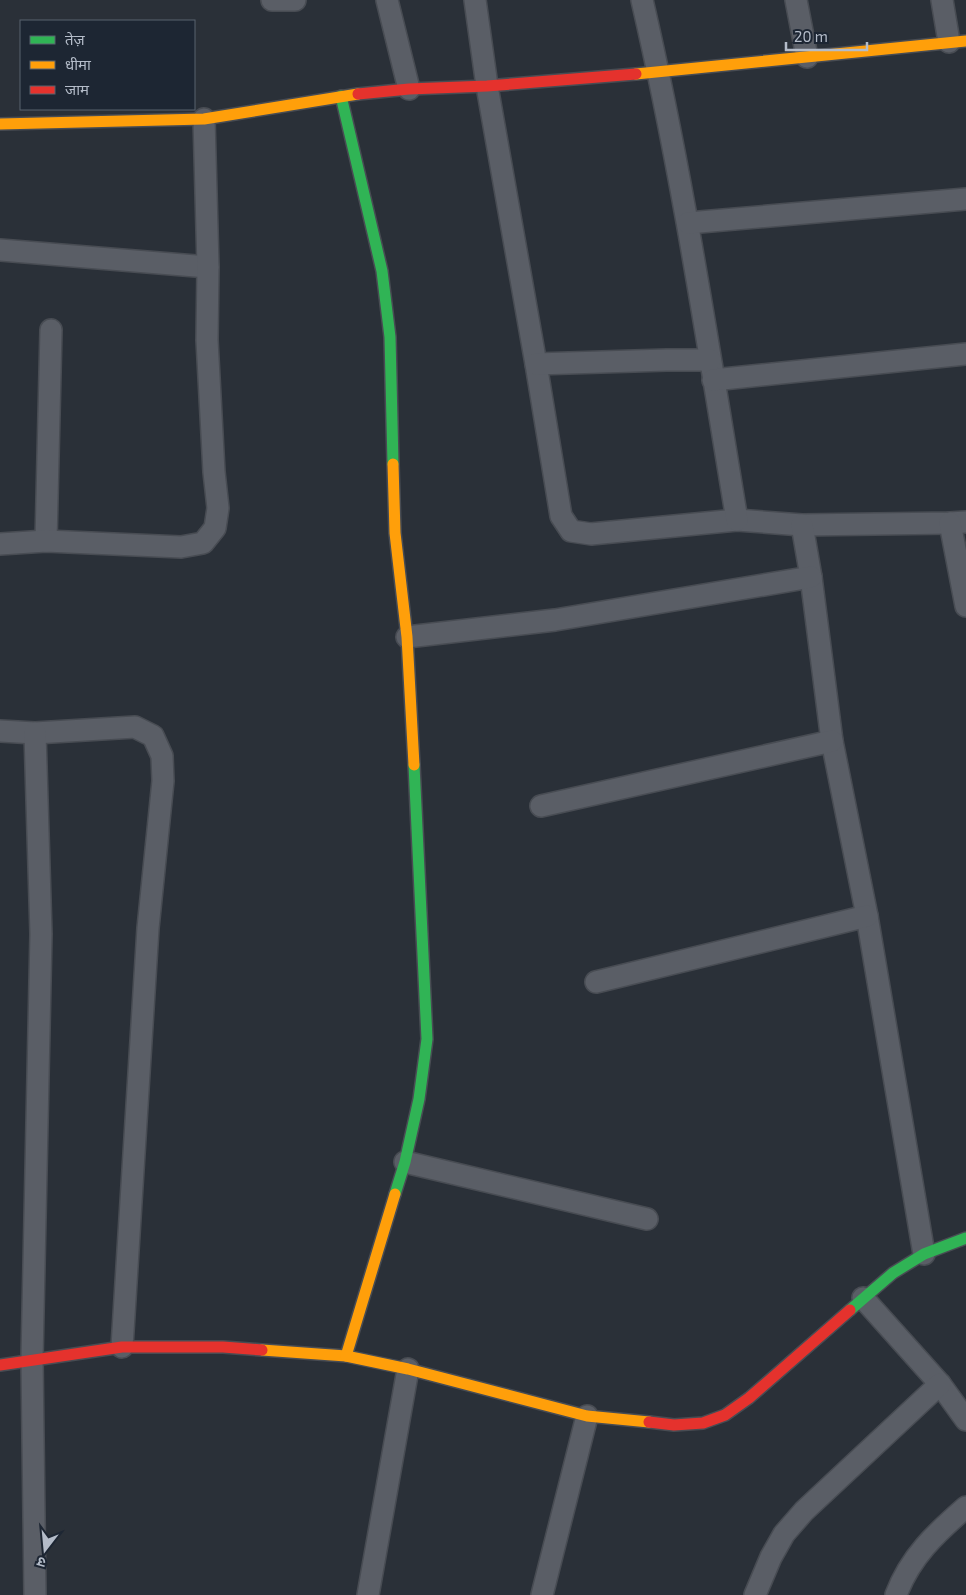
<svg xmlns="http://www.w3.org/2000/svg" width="966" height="1595" viewBox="0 0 966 1595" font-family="'Exo 2','Noto Sans Devanagari',sans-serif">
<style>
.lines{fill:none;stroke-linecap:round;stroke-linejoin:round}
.street-casing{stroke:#484c53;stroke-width:24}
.fast-casing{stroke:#484c53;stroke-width:14}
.slow-casing{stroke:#484c53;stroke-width:14}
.jam-casing{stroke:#484c53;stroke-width:14}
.street{stroke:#5a5e66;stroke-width:21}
.fast{stroke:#30b455;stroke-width:11}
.slow{stroke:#ff9f0a;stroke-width:11}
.jam{stroke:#e5322d;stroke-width:11}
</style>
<rect width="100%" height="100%" fill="#2a3038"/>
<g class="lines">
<defs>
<g id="street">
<polyline points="272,0 295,0"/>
<polyline points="387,0 409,89"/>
<polyline points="475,0 487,86 536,364 561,516 571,531 591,534 737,520 802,525 950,523 966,522"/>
<path d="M 642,0 C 682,172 708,346 737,520"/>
<polyline points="796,0 807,57"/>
<polyline points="942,0 949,42"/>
<polyline points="688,223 966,199"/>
<polyline points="0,250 208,267"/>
<polyline points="536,364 667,360 710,360"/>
<polyline points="713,380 966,354"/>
<polyline points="950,523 966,606"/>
<polyline points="802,525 811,577 832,741 867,916 924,1254"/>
<polyline points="46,541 51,330"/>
<polyline points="0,544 46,541 181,547 203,543 215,528 218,508 214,472 207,340 208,267 204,119"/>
<polyline points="407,637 555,620 811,577"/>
<polyline points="0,731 35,733 135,727 153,736 162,756 163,781 148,928 122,1347"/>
<polyline points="35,733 41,934 32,1359 35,1595"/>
<polyline points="541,806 832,741"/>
<polyline points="596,982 867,916"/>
<polyline points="405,1162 647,1219"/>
<polyline points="863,1298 940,1384 966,1420"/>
<polyline points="368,1595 408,1369"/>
<polyline points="542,1595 587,1416"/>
<polyline points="755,1595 771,1557 784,1534 804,1511 940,1384"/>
<path d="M 896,1595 C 910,1557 936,1533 966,1507"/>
</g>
<g id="fast">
<polyline points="341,96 382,271 390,337 393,464"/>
<polyline points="395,1194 405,1162 419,1099 427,1039 414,765"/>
<polyline points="850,1310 893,1273 924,1254 966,1238"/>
</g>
<g id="slow">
<polyline points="636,74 966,41"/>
<polyline points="0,124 204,119 358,94"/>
<polyline points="393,464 395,533 407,637 414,765"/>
<polyline points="262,1350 346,1356 408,1369 587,1416 649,1422"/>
<polyline points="346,1356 395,1194"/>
</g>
<g id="jam">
<polyline points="358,94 409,89 487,86 636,74"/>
<polyline points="0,1365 122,1347 223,1347 262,1350"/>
<polyline points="649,1422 674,1425 703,1423 725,1415 749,1398 850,1310"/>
</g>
</defs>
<use href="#street" class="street-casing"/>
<use href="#fast" class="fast-casing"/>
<use href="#slow" class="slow-casing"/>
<use href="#jam" class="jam-casing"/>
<use href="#street" class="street"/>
<use href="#fast" class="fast"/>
<use href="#slow" class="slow"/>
<use href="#jam" class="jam"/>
</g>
<rect x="20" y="20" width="175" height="90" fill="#1d2633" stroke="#59626f"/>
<rect x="30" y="36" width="25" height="8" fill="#30b455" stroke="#59626f"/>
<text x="65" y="45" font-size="15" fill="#b4bcc9">तेज़</text>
<rect x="30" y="61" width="25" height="8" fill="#ff9f0a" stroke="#59626f"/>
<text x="65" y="70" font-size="15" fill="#b4bcc9">धीमा</text>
<rect x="30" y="86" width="25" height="8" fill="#e5322d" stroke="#59626f"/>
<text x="65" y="95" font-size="15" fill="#b4bcc9">जाम</text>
<g transform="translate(45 1550) rotate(196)" stroke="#1d2633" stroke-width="4" paint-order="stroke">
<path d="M0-4L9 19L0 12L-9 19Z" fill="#b4bcc9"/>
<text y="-8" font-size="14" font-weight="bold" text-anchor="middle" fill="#b4bcc9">उ</text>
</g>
<path d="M786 42v8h81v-8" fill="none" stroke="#b4bcc9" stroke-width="2.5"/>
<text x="794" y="42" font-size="15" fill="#b4bcc9" stroke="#1d2633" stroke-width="4" paint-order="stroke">20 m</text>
</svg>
